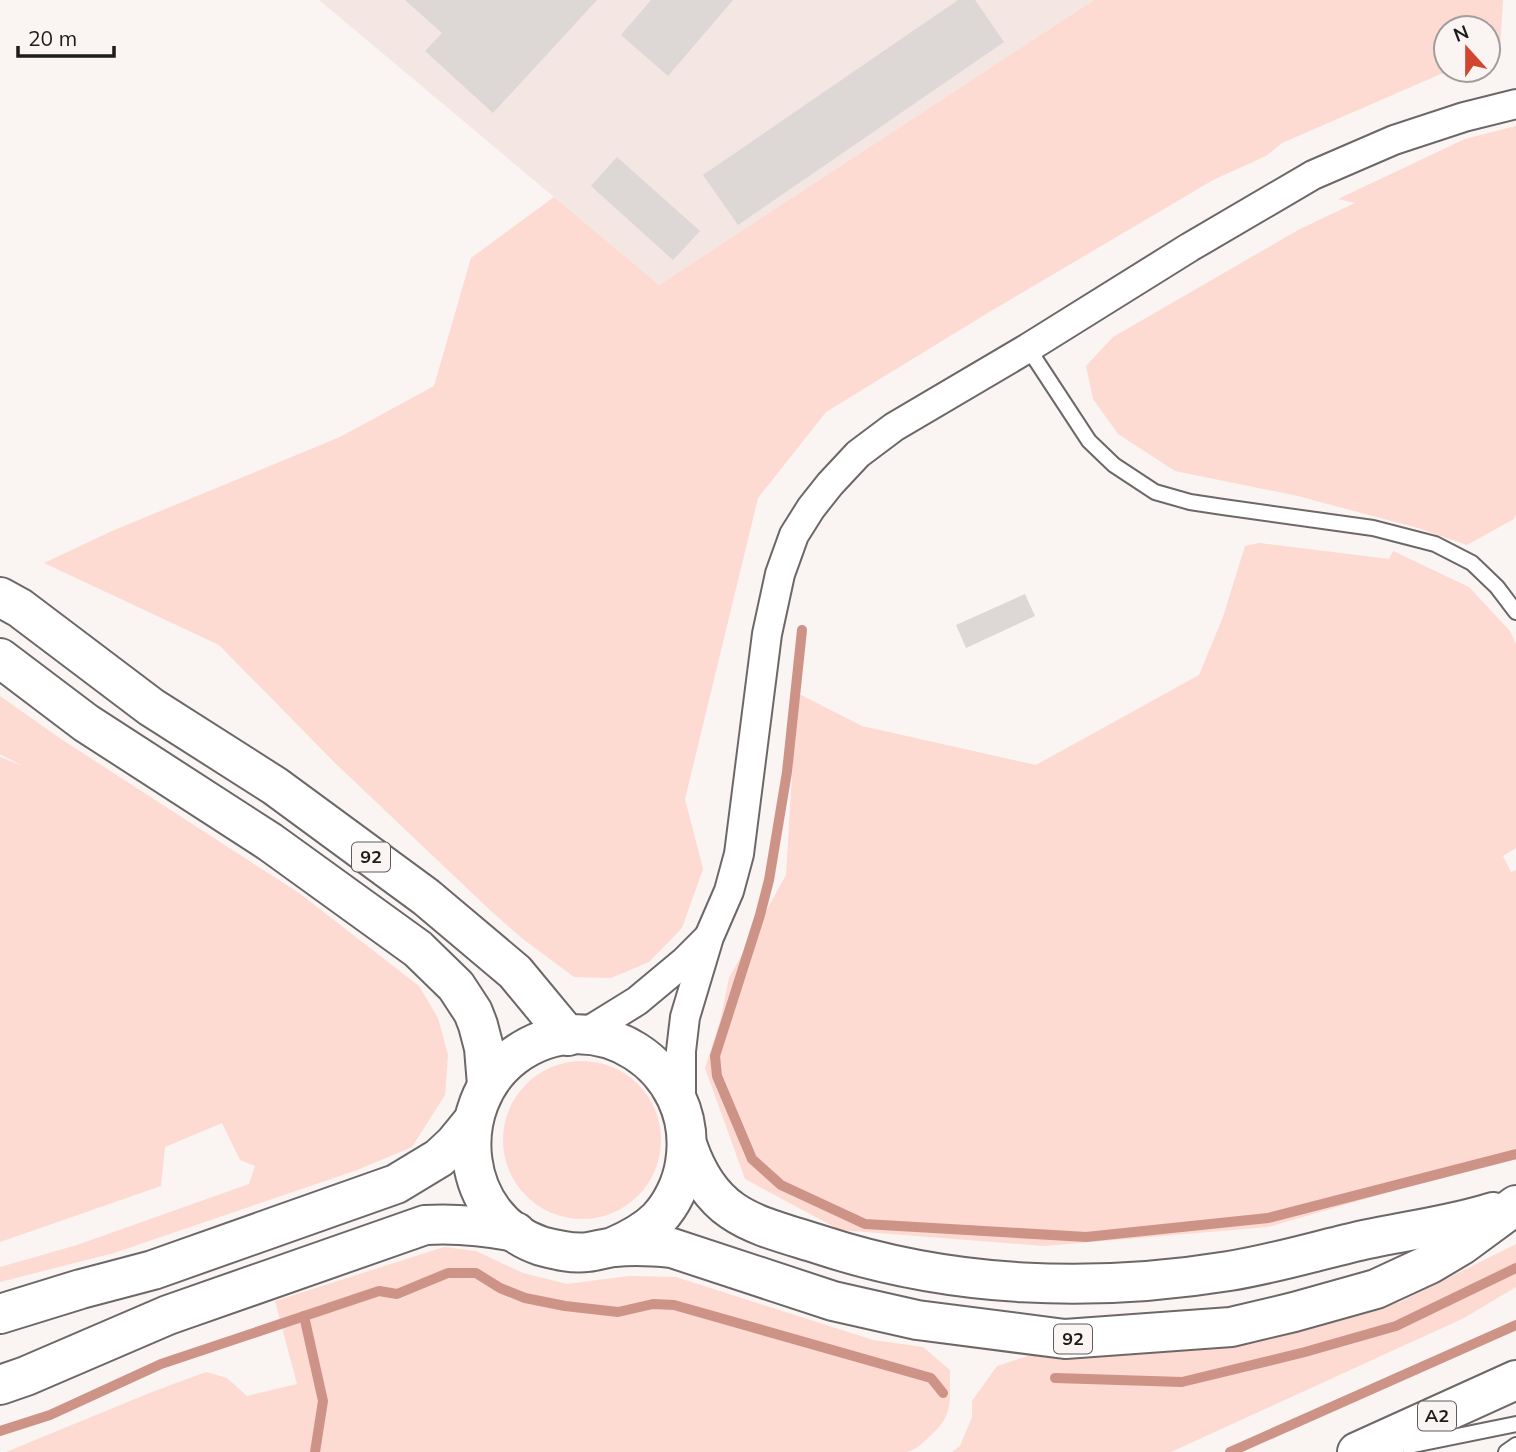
<svg xmlns="http://www.w3.org/2000/svg" width="1516" height="1452" viewBox="0 0 1516 1452" font-family="Mulish,sans-serif">
<style>
.built{fill:#f4e6e3}
.green{fill:#fddad2}
.lines{fill:none;stroke-linecap:round;stroke-linejoin:round}
.stream{stroke:#ce9387;stroke-width:10}
.building{fill:#ddd7d6}
.service-casing{stroke:#6d6867;stroke-width:18}
.minor-casing{stroke:#6d6867;stroke-width:32}
.primary-casing{stroke:#6d6867;stroke-width:42}
.motorway-casing{stroke:#6d6867;stroke-width:42}
.service{stroke:#fff;stroke-width:14}
.minor{stroke:#fff;stroke-width:28}
.primary{stroke:#fff;stroke-width:38}
.motorway{stroke:#fff;stroke-width:38}
.labels{text-anchor:middle;stroke-width:5;stroke-linejoin:round;paint-order:stroke}
.shield{fill:#faf4f3;stroke:#5f5c5c;stroke-width:2}
.shield-label{font-size:18px;font-weight:bold;fill:#1d1b1b}
</style>
<rect width="100%" height="100%" fill="#faf4f3"/>
<polygon class="built" points="319,0 1094,0 659,285"/>
<g class="green">
<polygon points="1094,0 1503,0 1500,48 1488,53 1488,28 1446,28 1446,70 1450,70 1282,143 1266,156 1213,180 986,314 826,412 758,498 685,799 703,869 682,928 649,962 611,978 574,977 523,939 491,911 334,762 219,645 44,563 112,531 340,437 434,386 471,258 554,197 659,285"/>
<polygon points="1516,126 1516,514 1514,519 1467,545 1418,528 1298,496 1175,471 1118,434 1093,399 1086,366 1113,337 1300,229 1355,203 1338,199 1465,139"/>
<polygon points="1259,543 1389,559 1393,551 1469,587 1510,631 1516,644 1516,848 1503,856 1511,872 1516,870 1516,1155 1268,1227 1044,1246 840,1230 745,1179 705,1068 720,1021 729,978 786,875 797,693 862,726 1036,765 1199,675 1223,617 1245,546"/>
<polygon points="0,696 61,739 299,893 419,986 438,1018 448,1055 445,1095 412,1147 357,1170 114,1253 0,1282 0,1267 77,1245 249,1184 255,1166 240,1160 222,1123 165,1147 161,1186 0,1242 0,757 23,766 0,754"/>
<circle cx="582" cy="1140" r="79"/>
<polygon points="1516,1244 1516,1287 1464,1318 1171,1452 952,1452 960,1446 972,1417 972,1401 997,1366 1028,1356 1123,1354 1307,1330 1400,1302"/>
<path d="M 444,1247 L 476,1251 L 523,1273 L 567,1284 L 629,1276 L 676,1277 L 873,1340 L 923,1347 L 950,1370 C 949,1399 955,1415 930,1436 C 923,1443 917,1449 907,1452 L 6,1452 L 152,1392 L 206,1372 L 227,1378 L 247,1396 L 297,1384 L 275,1301 Z"/>
</g>
<g class="lines">
<g class="stream">
<polyline points="802,630 787,772 769,880 760,915 715,1056 717,1076 752,1159 781,1185 865,1224 1086,1237 1268,1218 1516,1154"/>
<polyline points="304,1316 323,1401 315,1452"/>
<polyline points="1055,1378 1182,1382 1305,1352 1396,1326 1516,1268"/>
<polyline points="0,1431 50,1415 161,1364 379,1291 397,1294 448,1273 476,1273 500,1288 525,1298 565,1306 618,1312 653,1304 674,1305 931,1378 943,1393"/>
<polyline points="1230,1452 1516,1325"/>
</g>
</g>
<g class="building">
<polygon points="405,0 597,0 493,113 425,51 442,33"/>
<polygon points="651,0 733,0 668,76 621,35"/>
<polygon points="958,0 975,0 1004,42 738,225 703,175"/>
<polygon points="617,157 700,231 673,260 591,186"/>
<polygon points="1025,594 1035,616 966,648 956,625"/>
</g>
<g class="lines">
<defs>
<g id="service">
<polyline points="1028,348 1089,441 1114,465 1155,492 1190,502 1223,507 1373,528 1435,544 1472,563 1497,587 1516,612"/>
<polyline points="1408,1446 1516,1424"/>
<polyline points="1506,1452 1516,1445"/>
</g>
<g id="minor">
<polyline points="582,1035 637,1001 685,961 707,939"/>
<polyline points="681,1106 681,1051 685,1017 709,937 729,891 739,854 767,634 780,574 794,535 811,508 830,484 858,454 894,427 1028,348 1190,247 1313,175 1394,140 1464,117 1516,104"/>
</g>
<g id="primary">
<polyline points="0,597 20,608 151,707 275,786 426,897 515,972 568,1036"/>
<polyline points="0,658 86,723 270,842 418,949 456,986 473,1012 478,1025 484,1048 487,1085"/>
<path d="M 688,1147 C 713,1219 755,1224 821,1245 C 952,1288 1093,1293 1229,1271 C 1273,1264 1316,1251 1359,1241 C 1403,1231 1449,1226 1493,1212"/>
<path d="M 613,1247 C 629,1240 645,1232 658,1219 C 672,1204 682,1183 685,1163 C 701,1067 594,997 514,1056 C 448,1106 460,1219 541,1246 C 556,1250 572,1254 588,1252 C 597,1251 606,1248 614,1247 C 634,1245 653,1246 672,1248 L 833,1301 L 917,1320 L 1065,1339 L 1231,1327 L 1294,1312 L 1376,1289 L 1430,1264 L 1462,1245 L 1516,1205"/>
</g>
<g id="motorway">
<polyline points="0,1314 81,1289 153,1270 396,1184 439,1158 454,1144 472,1122"/>
<path d="M 0,1385 L 26,1376 L 168,1315 L 425,1225 C 457,1223 485,1226 516,1232"/>
<polyline points="1357,1452 1516,1380"/>
</g>
</defs>
<use href="#service" class="service-casing"/>
<use href="#minor" class="minor-casing"/>
<use href="#primary" class="primary-casing"/>
<use href="#motorway" class="motorway-casing"/>
<use href="#service" class="service"/>
<use href="#minor" class="minor"/>
<use href="#primary" class="primary"/>
<use href="#motorway" class="motorway"/>
</g>
<g class="labels">
<g class="shield">
<rect x="352" y="842.5" width="38" height="29" rx="5"/>
<rect x="1054" y="1324.5" width="38" height="29" rx="5"/>
<rect x="1418" y="1401.5" width="38" height="29" rx="5"/>
</g>
<g class="shield-label">
<text x="371" y="863">92</text>
<text x="1073" y="1345">92</text>
<text x="1437" y="1422">A2</text>
</g>
</g>
<g transform="translate(1467 49) rotate(339)"><circle r="33" fill="#faf4f3" stroke="#a29d9d" stroke-width="2"/>
<path d="M0-5L12 26L0 18L-12 26Z" fill="#d1462e"/>
<text y="-10" font-size="19" font-weight="bold" text-anchor="middle" fill="#1d1b1b">N</text>
</g>
<path d="M18 46v10h96v-10" fill="none" stroke="#1d1b1b" stroke-width="3.5"/>
<text x="28" y="46" font-size="21" fill="#1d1b1b" stroke="#faf4f3" stroke-width="5" paint-order="stroke">20 m</text>
</svg>
